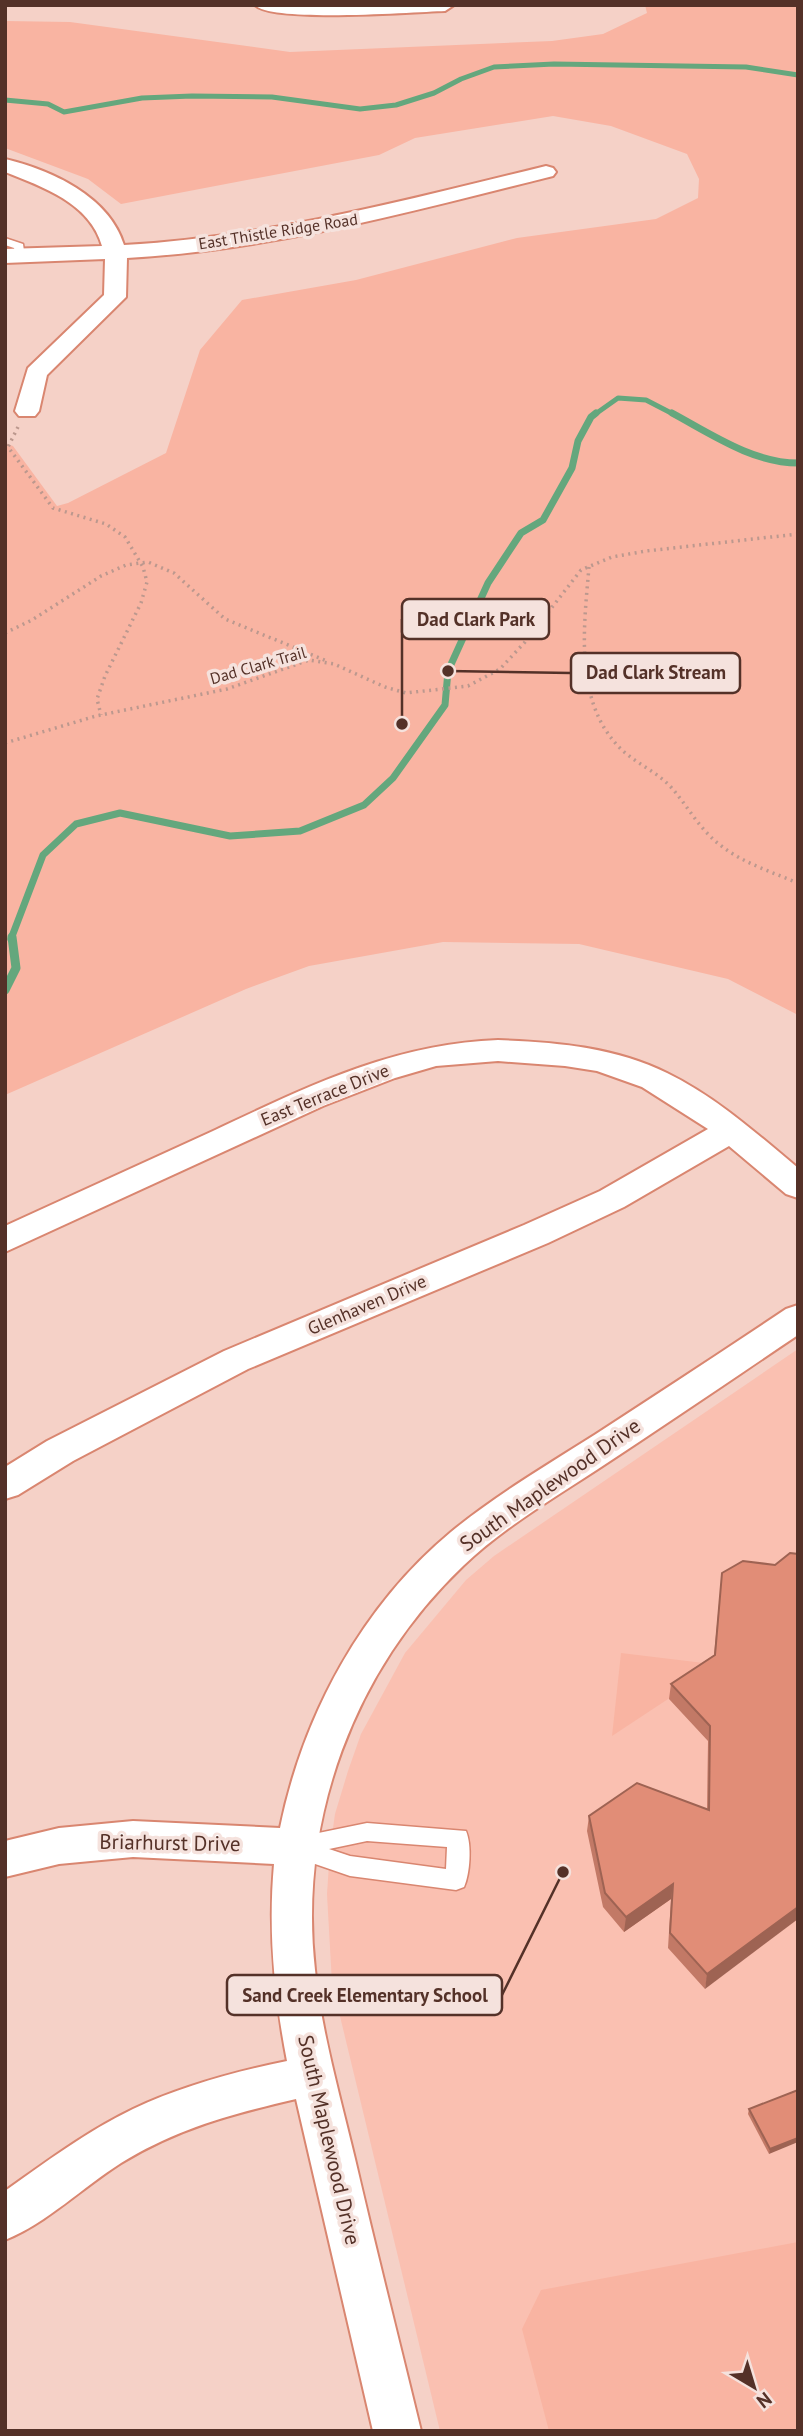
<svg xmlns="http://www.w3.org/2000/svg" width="803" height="2436" viewBox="0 0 803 2436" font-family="'PT Sans',sans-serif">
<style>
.built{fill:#fac0b1}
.green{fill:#f9b4a2}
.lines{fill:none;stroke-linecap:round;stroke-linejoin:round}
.stream-far2{stroke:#64a77d;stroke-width:5}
.stream-far1{stroke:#64a77d;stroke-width:7}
.stream{stroke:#64a77d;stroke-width:9}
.lane-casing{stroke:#d98670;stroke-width:3}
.street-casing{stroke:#d98670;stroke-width:4}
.path{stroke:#bc988e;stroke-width:3.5;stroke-dasharray:2 4.5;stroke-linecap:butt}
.lane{fill:#fff;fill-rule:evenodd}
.street{fill:#fff;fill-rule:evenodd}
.wall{fill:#c27966}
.shaded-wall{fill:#9e6353}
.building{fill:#e18d77;stroke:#9e6353;stroke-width:2}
.labels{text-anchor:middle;stroke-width:7;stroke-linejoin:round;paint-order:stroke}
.far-street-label{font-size:16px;fill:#543128;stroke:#f5e2dd}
.street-label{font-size:18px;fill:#543128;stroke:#f5e2dd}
.near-street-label{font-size:21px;fill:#543128;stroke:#f5e2dd}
.leader{fill:none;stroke:#543128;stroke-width:2.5}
.callout-dot{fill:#543128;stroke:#f5e2dd;stroke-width:2.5}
.callout{fill:#f5e2dd;stroke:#543128;stroke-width:2.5}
.callout-label{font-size:19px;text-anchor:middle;font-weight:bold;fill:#543128}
</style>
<rect width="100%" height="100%" fill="#f5d1c7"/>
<polygon class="built" points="798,1349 798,2431 440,2431 332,1983 327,1894 330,1850 335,1814 348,1771 361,1734 405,1653 466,1580 494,1556"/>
<g class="green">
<polygon points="645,5 798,5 798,1015 728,979 579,944 443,942 309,966 246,989 5,1095 5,443 13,446 57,506 68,503 166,453 200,350 242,300 356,280 517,238 656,219 698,198 699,179 687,154 611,126 553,116 415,138 379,155 121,204 88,179 5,148 5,21 70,22 290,52 552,41 603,34 647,13"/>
<polygon points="621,1653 712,1664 712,1670 612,1736"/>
<polygon points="798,2242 798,2431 549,2431 522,2329 541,2290"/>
</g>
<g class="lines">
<g class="stream-far2">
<polyline points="5,100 48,104 64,112 142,98 192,96 272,97 360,109 396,105 434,93 461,79 494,67 554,64 746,67 798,75"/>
<polyline points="594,415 618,398 646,400 675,415"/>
</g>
<g class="stream-far1">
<path d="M 672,413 C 711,434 753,463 798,463"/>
<polyline points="11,939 43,855 76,824 120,813 230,836 300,831 364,805 393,778 445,705 448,671 488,583 521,533 543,520 572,468 578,441 591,417 596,413"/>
</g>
<polyline class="stream" points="5,990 16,968 12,937"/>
<defs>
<g id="lane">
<polygon points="5,238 23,244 25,258 17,258 14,248 5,245"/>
<path d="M 367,1823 L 466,1831 C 472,1845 470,1874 464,1887 L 456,1890 L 350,1876 L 286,1854 L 283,1847 L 286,1840 L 294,1838 ZM 367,1841 L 447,1847 L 446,1869 L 350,1856 L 329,1849 Z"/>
</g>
<g id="street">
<path d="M 255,5 L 454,5 L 445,11 C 415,12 271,23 255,5 Z"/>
<path d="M 5,159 C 51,170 109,196 124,245 C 268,237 407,200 546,166 L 553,168 L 556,172 L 553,176 C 413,211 272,250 127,258 L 126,297 L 47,375 L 39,411 L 35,416 L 19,416 L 15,411 L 28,368 L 104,295 L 105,259 L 5,263 L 5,249 L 102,246 C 90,203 43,187 5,172 Z"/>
<path d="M 498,1040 C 555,1042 615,1047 667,1073 C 716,1097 756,1133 798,1168 L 798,1198 L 786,1194 L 729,1146 L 624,1207 L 548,1243 L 248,1369 L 73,1461 L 18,1495 L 5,1499 L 5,1467 L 47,1441 L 224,1351 L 524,1225 L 600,1191 L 708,1129 L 642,1087 L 597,1071 L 565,1066 L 498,1061 L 436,1066 L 395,1078 L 323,1106 L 5,1252 L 5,1226 C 74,1194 144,1163 213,1131 C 307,1087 392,1044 498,1040 Z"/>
<path d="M 798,1305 L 798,1335 C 731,1380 665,1425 598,1469 C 552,1499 503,1528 463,1566 C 354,1670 298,1820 315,1970 C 322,2034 340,2096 355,2159 C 376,2250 399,2340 421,2431 L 373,2431 L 296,2099 C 232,2114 178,2128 121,2163 C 83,2187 47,2223 5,2240 L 5,2191 C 46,2162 87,2131 133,2109 C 182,2086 234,2072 287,2061 C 274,1994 268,1931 274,1864 L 133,1857 L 59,1864 L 5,1877 L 5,1841 L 59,1828 L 133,1821 L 280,1828 C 303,1715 362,1606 451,1532 C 496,1495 547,1465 596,1434 C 659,1393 723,1351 786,1309 Z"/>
</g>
</defs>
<use href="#lane" class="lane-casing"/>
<use href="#street" class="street-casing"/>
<g class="path">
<polyline points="18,427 8,447 53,508 106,524 125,537 143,567 147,582 141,603 105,676 97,699 101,715"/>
<path d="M 589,567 C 584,626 574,699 618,746 C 633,762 654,770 669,785 C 684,801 694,820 709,835 C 733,860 767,870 798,883"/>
<polyline points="5,633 32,620 101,576 126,565 148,562 174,573 225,619 327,661"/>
<polyline points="5,743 96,716 227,689 309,660 334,664 385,687 406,693 468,686 500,669 525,642 581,570 612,557 646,551 798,534"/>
</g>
<use href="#lane" class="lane"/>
<use href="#street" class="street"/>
</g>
<g class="wall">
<polygon points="790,1553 705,1989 668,1948 671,1899 624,1932 603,1907 587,1831 589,1816 707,1809 708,1741 669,1699 671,1684 714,1655 722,1573 775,1565"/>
<polygon points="798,2090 769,2154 748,2114 749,2109"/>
</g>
<g class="shaded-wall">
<polygon points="673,1884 671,1899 624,1932 626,1917"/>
<polygon points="798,1907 798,1919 705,1989 707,1974"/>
<polygon points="798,2138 798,2142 769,2154 770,2149"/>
</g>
<g class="building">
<polygon points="790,1553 798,1554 798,1907 707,1974 670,1933 673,1884 626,1917 605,1893 589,1816 637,1783 709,1810 710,1726 671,1684 715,1655 722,1573 743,1561 775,1565"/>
<polygon points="798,2090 798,2138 770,2149 749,2109"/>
</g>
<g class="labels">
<g class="far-street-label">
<text transform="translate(278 231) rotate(-9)" y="6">East Thistle Ridge Road</text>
<text transform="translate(258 665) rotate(-16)" y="6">Dad Clark Trail</text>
</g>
<g class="street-label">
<text transform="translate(325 1095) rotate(-22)" y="6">East Terrace Drive</text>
<text transform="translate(367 1305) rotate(-23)" y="6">Glenhaven Drive</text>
</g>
<g class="near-street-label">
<text transform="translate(550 1485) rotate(-35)" y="7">South Maplewood Drive</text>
<text transform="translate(170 1843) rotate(1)" y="7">Briarhurst Drive</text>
<text transform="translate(329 2140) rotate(77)" y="7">South Maplewood Drive</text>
</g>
</g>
<path class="leader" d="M402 724L402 619M448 671L571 673M563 1872L502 1995"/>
<g class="callout-dot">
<circle cx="402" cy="724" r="7"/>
<circle cx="448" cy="671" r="7"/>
<circle cx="563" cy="1872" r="7"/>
</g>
<g class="callout">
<rect x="402" y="599" width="147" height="40" rx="7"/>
<rect x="571" y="653" width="169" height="40" rx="7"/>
<rect x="227" y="1975" width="275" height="40" rx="7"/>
</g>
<g class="callout-label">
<text x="476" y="626">Dad Clark Park</text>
<text x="656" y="679">Dad Clark Stream</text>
<text x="365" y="2002">Sand Creek Elementary School</text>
</g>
<rect width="803" height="2436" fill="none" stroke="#543128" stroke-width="14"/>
<g transform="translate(754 2387) rotate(142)" stroke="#f5e2dd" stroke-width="5" paint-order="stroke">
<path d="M0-5L12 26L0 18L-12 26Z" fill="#543128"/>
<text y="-10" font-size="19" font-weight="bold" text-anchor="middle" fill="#543128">N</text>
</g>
</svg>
